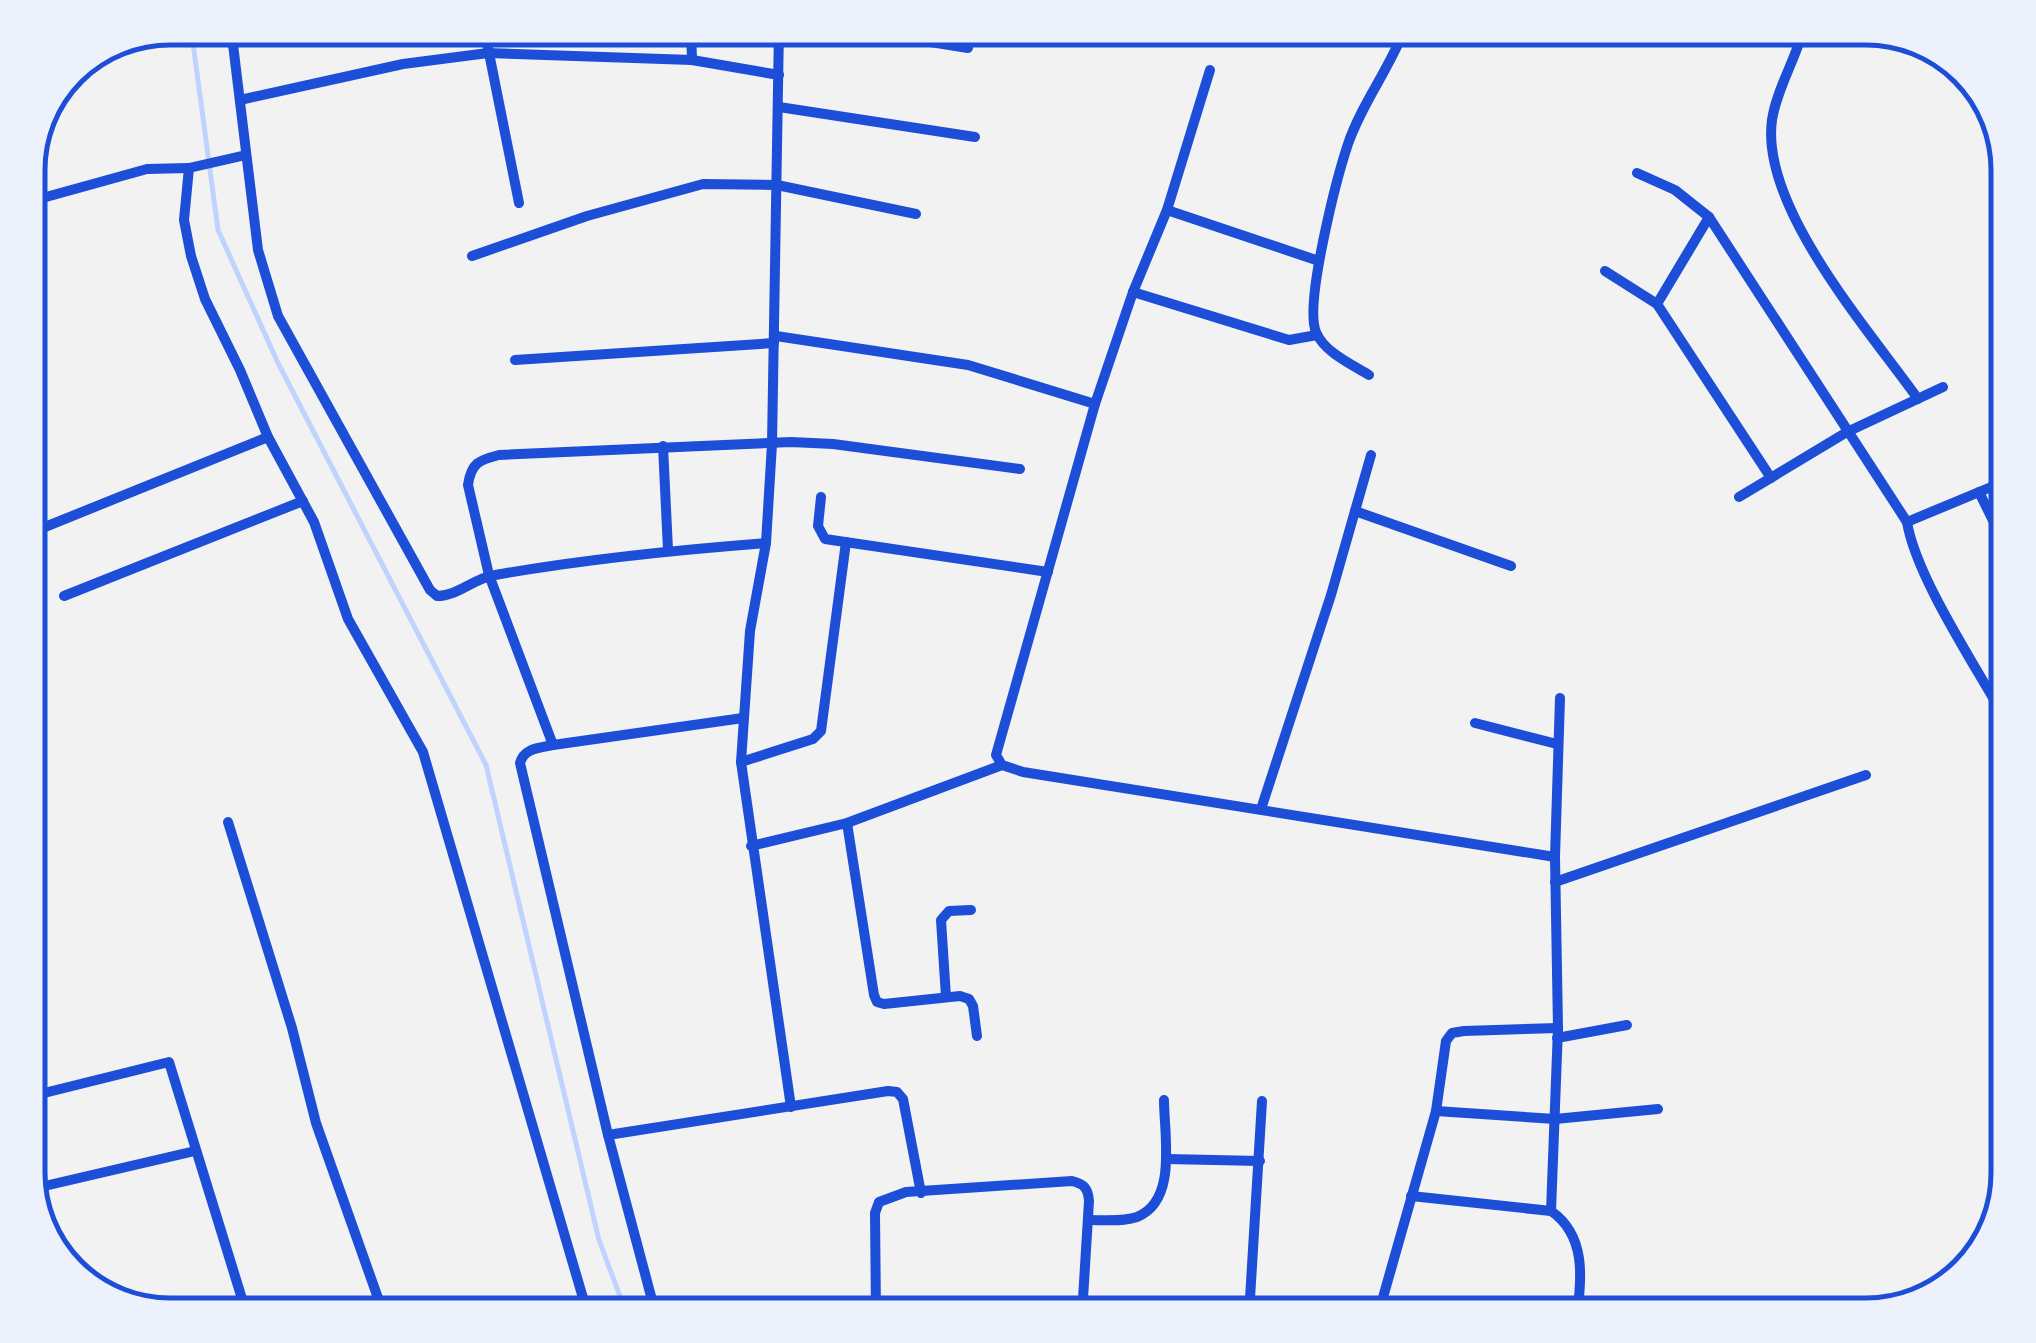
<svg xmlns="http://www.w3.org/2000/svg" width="2036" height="1343" viewBox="0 0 2036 1343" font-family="'Titillium Web',sans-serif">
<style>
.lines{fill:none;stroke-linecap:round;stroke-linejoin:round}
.stream{stroke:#bfd3fe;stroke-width:5}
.minor{stroke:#1d4ed8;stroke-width:10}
.rim{fill:none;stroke:#1d4ed8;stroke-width:5}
</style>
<rect width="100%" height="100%" fill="#f2f2f2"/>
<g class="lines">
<polyline class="stream" points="191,28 218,230 278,363 486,765 599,1240 627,1315"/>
<g class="minor">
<path d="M 231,28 L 258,250 L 278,316 L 430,590 L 437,596 C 458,596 474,578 495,575 C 584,559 675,550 766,543"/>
<polyline points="484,28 519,203"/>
<polyline points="691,28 692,60"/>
<polyline points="779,28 772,444 766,543 750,631 741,762 791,1107"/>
<polyline points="843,28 968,48"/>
<path d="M 1800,40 C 1792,65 1776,93 1772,120 C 1760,207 1869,330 1918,399"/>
<polyline points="1210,70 1167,210 1133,292 1095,404 996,755 1002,765 1023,772 1555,857"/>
<polyline points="240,100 403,64 488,53 692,60 779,75"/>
<polyline points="779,107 975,137"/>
<polyline points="189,168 184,220 191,256 205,299 240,370 268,437 314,522 348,619 423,752 588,1315"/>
<path d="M 1637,173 L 1675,190 L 1709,217 L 1907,522 C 1916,578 1979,671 2008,724"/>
<polyline points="28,202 147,169 189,168 246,155"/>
<polyline points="1167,210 1319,261"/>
<polyline points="472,256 587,216 703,184 777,185 916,214"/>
<polyline points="1605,271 1657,304 1771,478"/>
<polyline points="1133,292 1289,340 1317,335"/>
<polyline points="1657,304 1709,217"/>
<polyline points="776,336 968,365 1095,404"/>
<polyline points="515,360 774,343"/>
<path d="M 1369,375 C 1351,364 1324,352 1316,332 C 1304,304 1337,177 1348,144 C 1362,103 1390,68 1405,28"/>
<polyline points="663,446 668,550"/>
<polyline points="1979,492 2008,551"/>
<polyline points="821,497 818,526 825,539 1048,572"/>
<polyline points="1739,497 1847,432 1943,387"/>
<polyline points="1355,511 1511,566"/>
<polyline points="1907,522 2008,480"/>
<polyline points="35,531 268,437"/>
<polyline points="64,596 303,501"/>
<polyline points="1475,723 1557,744"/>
<path d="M 553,745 L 489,575 L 468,485 C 471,463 479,460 499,455 L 791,442 L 833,444 L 1020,469"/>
<polyline points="741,762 813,739 821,731 846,542"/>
<polyline points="1261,809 1331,595 1371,455"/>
<polyline points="228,822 292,1028 316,1123 384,1315"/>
<polyline points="847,823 874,995 877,1002 884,1004 960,996 969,999 973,1006 977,1036"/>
<polyline points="751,846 847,823 1002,765"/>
<polyline points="1555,882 1866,775"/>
<polyline points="946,997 941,920 949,911 971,910"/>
<polyline points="1557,1038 1627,1025"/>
<polyline points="28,1097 169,1062 247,1315"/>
<polyline points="1436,1111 1555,1119 1658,1109"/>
<polyline points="608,1135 888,1091 897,1092 903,1099 921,1193"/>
<polyline points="28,1149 36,1188 37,1211"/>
<polyline points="1167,1159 1260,1161"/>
<polyline points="36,1188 195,1151"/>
<path d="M 1411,1196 L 1551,1211 C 1586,1235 1582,1278 1577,1315"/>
<polyline points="1551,1211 1558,1028 1555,857 1560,698"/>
<path d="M 1089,1220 C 1105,1220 1122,1222 1137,1217 C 1178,1201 1164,1135 1164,1100"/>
<path d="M 656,1315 L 608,1135 L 520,763 C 524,748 539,748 553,745 L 743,718"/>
<path d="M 876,1315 L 875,1213 L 879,1202 L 906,1192 L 1072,1181 C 1084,1184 1088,1188 1089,1201 L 1082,1315"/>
<polyline points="1249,1315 1262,1101"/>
<polyline points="1378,1315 1436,1111 1446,1041 1452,1033 1464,1031 1558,1028"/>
</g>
</g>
<path d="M0 0H2036V1343H0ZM170 45H1866A125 125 0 0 1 1991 170V1173A125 125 0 0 1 1866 1298H170A125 125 0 0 1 45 1173V170A125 125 0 0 1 170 45Z" fill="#edf1fc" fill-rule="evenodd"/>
<path class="rim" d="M170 45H1866A125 125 0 0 1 1991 170V1173A125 125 0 0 1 1866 1298H170A125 125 0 0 1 45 1173V170A125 125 0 0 1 170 45Z"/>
</svg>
